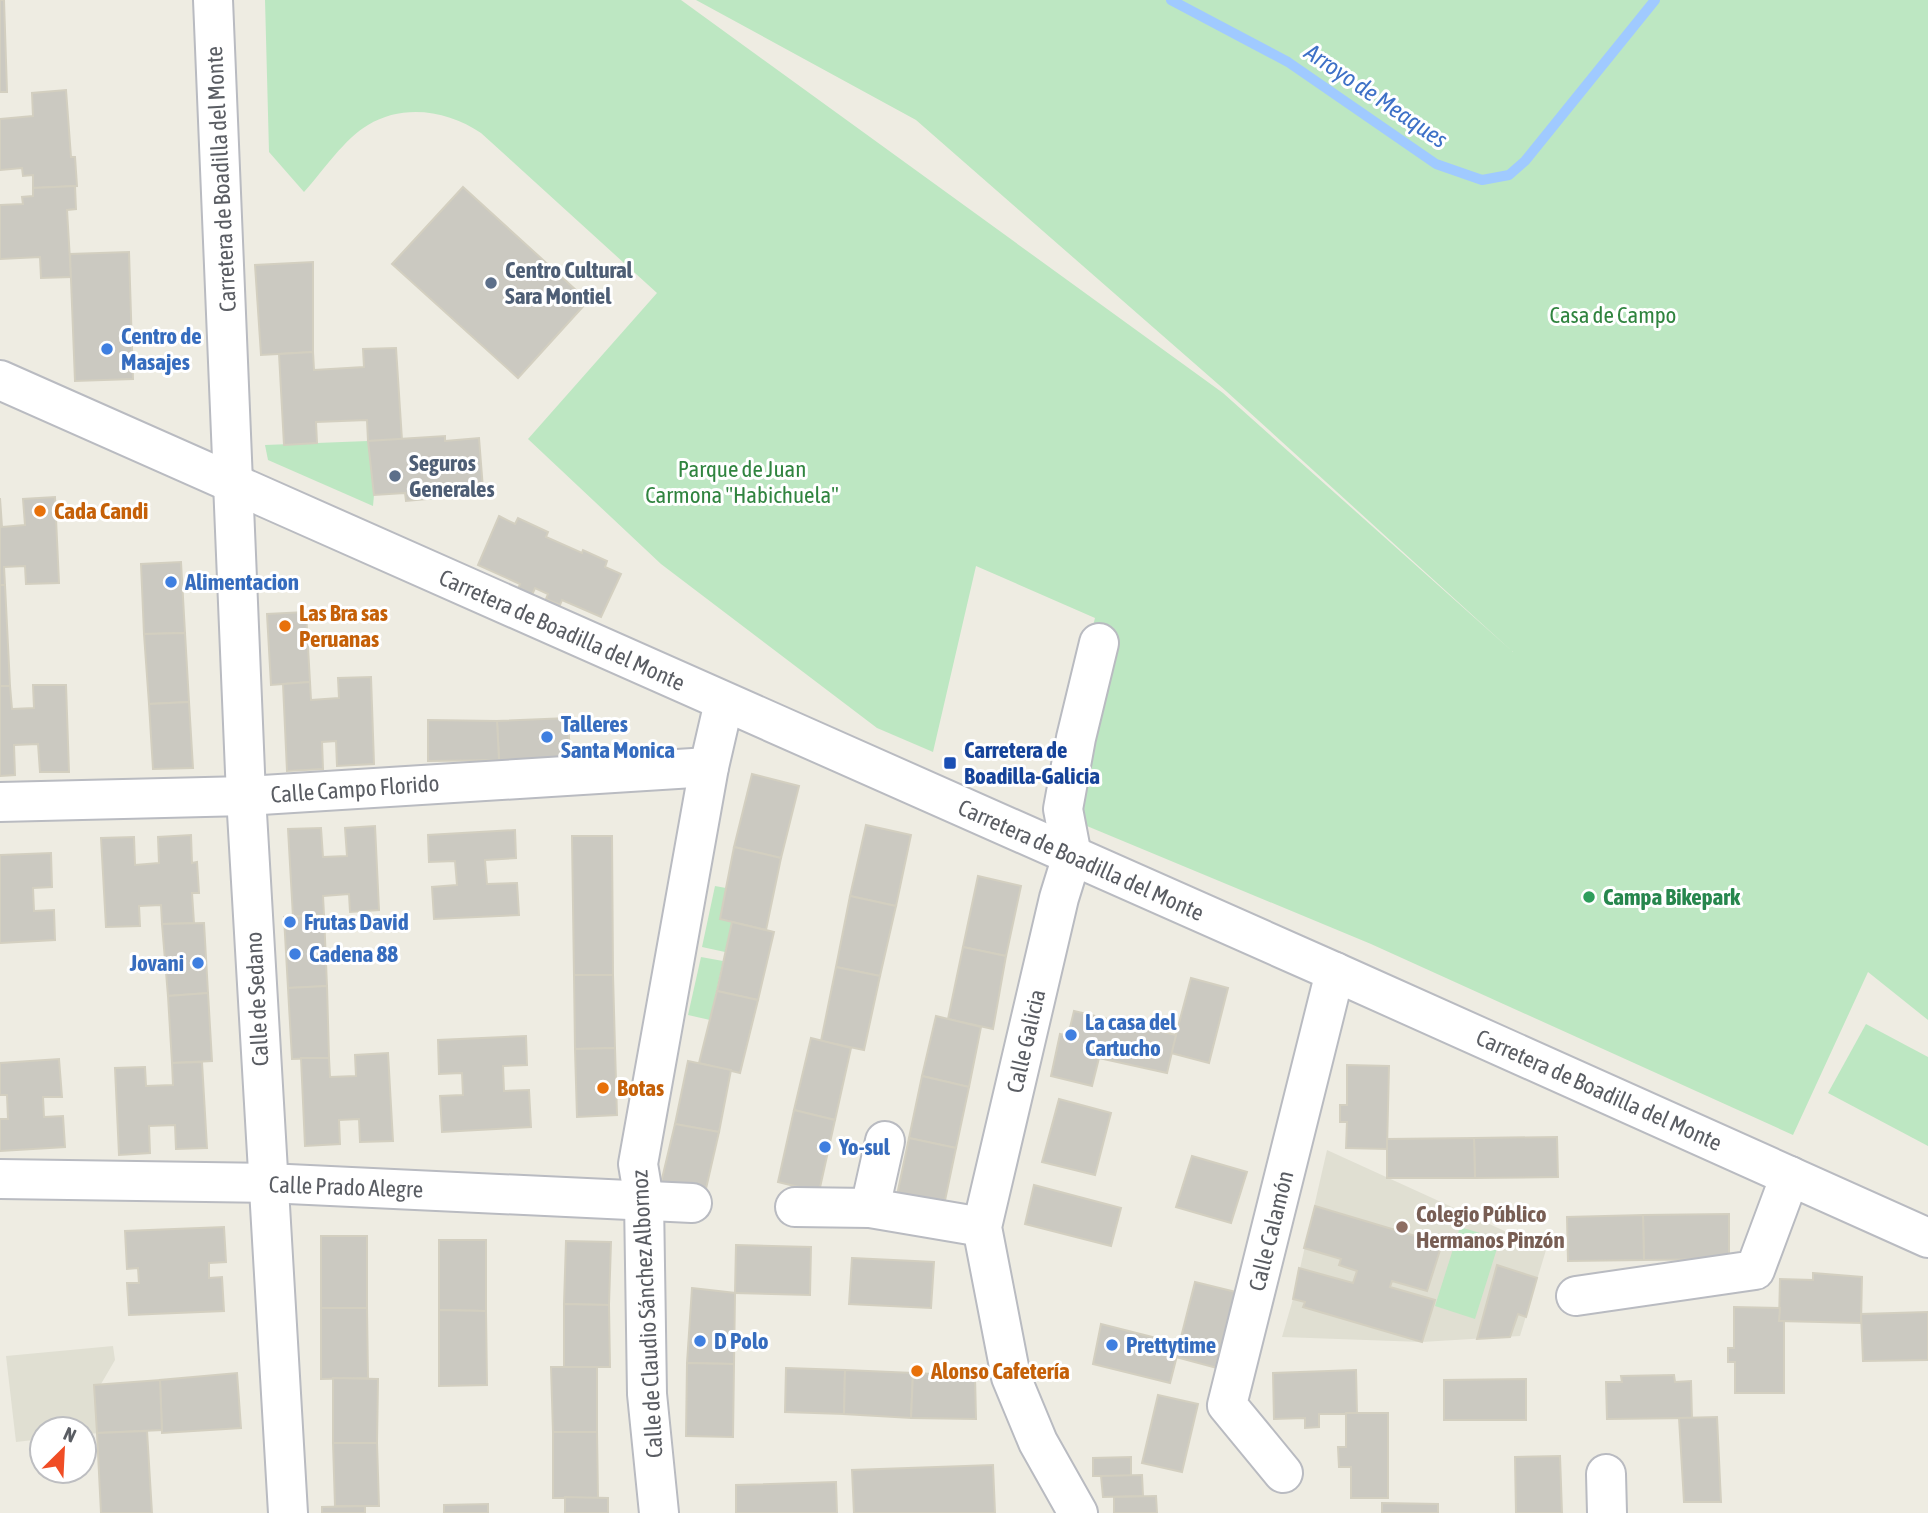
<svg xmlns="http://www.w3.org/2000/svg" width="1928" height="1513" viewBox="0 0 1928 1513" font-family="'Asap Condensed',sans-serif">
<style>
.education{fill:#e0dfd2}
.green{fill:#bde7c2}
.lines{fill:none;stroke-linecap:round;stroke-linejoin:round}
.stream{stroke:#a0caff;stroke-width:10}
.building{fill:#cbc9c1;stroke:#d3cfc0;stroke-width:2}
.minor-casing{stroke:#b9bbc1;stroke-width:42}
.minor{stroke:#fff;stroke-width:38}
.service-dot{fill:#5c6f8a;stroke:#fff;stroke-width:2.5}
.shop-dot{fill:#3f7fe0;stroke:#fff;stroke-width:2.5}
.food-dot{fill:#e8710a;stroke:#fff;stroke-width:2.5}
.transit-dot{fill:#1a4fb4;stroke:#fff;stroke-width:2.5}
.leisure-dot{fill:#2e9e5b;stroke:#fff;stroke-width:2.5}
.education-dot{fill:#8d6e63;stroke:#fff;stroke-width:2.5}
.labels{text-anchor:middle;stroke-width:6;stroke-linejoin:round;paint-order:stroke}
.street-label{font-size:23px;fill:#5a5d63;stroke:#fff}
.service-label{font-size:23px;font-weight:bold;fill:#4e5e75;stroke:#fff;text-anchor:start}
.park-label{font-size:23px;fill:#30843f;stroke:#fff}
.shop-label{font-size:23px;font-weight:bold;fill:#366cbe;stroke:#fff;text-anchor:start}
.food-label{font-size:23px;font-weight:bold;fill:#c56008;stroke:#fff;text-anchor:start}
.transit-label{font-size:23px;font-weight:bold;fill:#164399;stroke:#fff;text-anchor:start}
.leisure-label{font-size:23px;font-weight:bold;fill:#27864d;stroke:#fff;text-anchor:start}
.education-label{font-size:23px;font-weight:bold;fill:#785e54;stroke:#fff;text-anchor:start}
.water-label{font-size:24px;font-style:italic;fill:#3e71c7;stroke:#fff}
</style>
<rect width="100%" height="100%" fill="#eeece2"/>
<g class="education">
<polygon points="1327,1150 1546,1250 1520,1336 1422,1342 1282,1337 1293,1299"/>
<polygon points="113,1346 115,1360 101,1384 160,1380 162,1430 84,1434 84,1429 42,1429 42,1439 16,1442 6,1356"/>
</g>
<g class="green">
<path d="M 265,0 L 681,0 L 1223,393 L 1513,652 L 1226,391 L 916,120 L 696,0 L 1928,0 L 1928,1020 L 1868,972 L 1793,1135 L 1371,944 L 1046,809 L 1095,618 L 976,566 L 933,752 L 877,728 L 661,564 L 528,439 L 657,293 L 481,133 C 449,111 404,103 368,125 C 345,138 323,171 304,192 L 269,152 Z"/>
<polygon points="368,441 374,495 373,506 268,460 265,445"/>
<polygon points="715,886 726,888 720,919 732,922 725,952 702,947"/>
<polygon points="701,957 723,961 710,1020 688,1015"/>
<polygon points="1866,1024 1928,1057 1928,1146 1828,1093"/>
<polygon points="1460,1227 1500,1239 1475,1319 1435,1306"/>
</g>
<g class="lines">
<polyline class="stream" points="1171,0 1288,62 1436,164 1482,180 1509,175 1525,161 1655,0"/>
</g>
<g class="building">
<polygon points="0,0 4,0 7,92 0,92"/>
<polygon points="66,90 71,157 75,157 77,186 33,188 33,175 23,176 22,168 0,170 0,119 33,116 32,93"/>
<polygon points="75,186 76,209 67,210 71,277 41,278 40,257 0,259 0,205 23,204 22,197 33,196 33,188"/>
<polygon points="463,187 588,301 518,378 392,264"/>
<polygon points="129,252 133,379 75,381 70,254"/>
<polygon points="313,262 313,352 261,355 255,265"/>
<polygon points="396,348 402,440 368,441 367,420 316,422 317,443 284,445 279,354 313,352 314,370 364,367 363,349"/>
<polygon points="445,436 445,441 479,438 483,489 448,491 448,497 406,501 405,493 374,495 368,441"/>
<polygon points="55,497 59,583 26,584 25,566 4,567 5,585 0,585 0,498 2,527 25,525 23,499"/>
<polygon points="499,516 515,524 518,518 548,532 546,537 582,553 583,550 607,561 605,567 621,574 601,617 562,600 560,605 546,599 548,594 535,588 532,595 518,589 520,584 478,565"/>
<polygon points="181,562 185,633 144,634 141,564"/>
<polygon points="0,585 5,585 10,686 0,686"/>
<polygon points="306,612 310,682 271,685 267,614"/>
<polygon points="185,633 189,702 149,704 144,634"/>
<polygon points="371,677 374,764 337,766 336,741 322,742 323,769 287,771 283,684 310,682 311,700 339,698 338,678"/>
<polygon points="33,685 66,685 69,772 40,772 38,744 14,745 15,775 0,776 0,686 10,686 12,709 34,708"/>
<polygon points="189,702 193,768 153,769 149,704"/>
<polygon points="568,718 570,757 499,760 497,721"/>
<polygon points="428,720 497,721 499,760 428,761"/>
<polygon points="752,774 799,786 781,858 734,847"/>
<polygon points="866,825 911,835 896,906 850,896"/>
<polygon points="375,826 379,910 350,912 349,894 323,896 324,915 293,917 288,829 321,828 323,857 347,856 345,828"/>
<polygon points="515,830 516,858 485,860 487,884 517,883 519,915 434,919 432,887 457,885 455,861 429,862 428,835"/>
<polygon points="191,835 192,863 197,862 199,893 192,893 194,923 162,924 161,905 139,906 140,926 106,927 101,838 134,837 135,865 159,863 158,837"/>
<polygon points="572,836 612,836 613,975 574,975"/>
<polygon points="734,847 781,858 766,930 720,919"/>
<polygon points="51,853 52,887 33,888 34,911 54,910 55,940 0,943 0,855"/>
<polygon points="978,876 1021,886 1006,956 963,947"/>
<polygon points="850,896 896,906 880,976 836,967"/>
<polygon points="324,915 327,986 288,988 284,917"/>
<polygon points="732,922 774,932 758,1000 717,991"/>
<polygon points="204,923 208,993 168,996 162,924"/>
<polygon points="963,947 1006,956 993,1029 948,1019"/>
<polygon points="836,967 880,976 864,1050 821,1041"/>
<polygon points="574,975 613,975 615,1048 575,1049"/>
<polygon points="1191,978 1228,988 1209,1063 1171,1053"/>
<polygon points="327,986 329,1058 292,1059 288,988"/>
<polygon points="717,991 758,1000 740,1073 699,1063"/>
<polygon points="208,993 212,1061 172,1063 168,996"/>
<polygon points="1074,1011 1176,1035 1167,1073 1099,1058 1092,1086 1051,1076 1060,1034 1068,1036"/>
<polygon points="936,1016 981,1027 969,1087 922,1076"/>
<polygon points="526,1036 527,1065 503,1066 504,1091 529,1090 531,1127 442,1132 440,1096 463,1095 462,1073 439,1074 438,1040"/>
<polygon points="811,1038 851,1048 835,1120 794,1110"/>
<polygon points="615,1048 617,1115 577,1117 575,1049"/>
<polygon points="388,1053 393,1141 360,1142 359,1119 339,1120 340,1144 305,1146 301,1058 329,1058 330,1077 356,1076 355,1055"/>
<polygon points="59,1059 62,1097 43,1097 44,1117 63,1116 65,1147 0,1151 0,1119 8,1119 7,1095 0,1095 0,1063"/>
<polygon points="688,1061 731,1070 719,1132 675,1124"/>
<polygon points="202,1062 207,1148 176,1149 175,1125 149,1126 150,1153 119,1155 115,1068 145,1067 146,1086 173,1085 172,1063"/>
<polygon points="1347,1065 1389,1066 1387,1149 1346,1148 1347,1122 1340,1122 1340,1105 1347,1105"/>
<polygon points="922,1076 969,1087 956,1148 909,1138"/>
<polygon points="1059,1099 1111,1113 1095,1175 1042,1162"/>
<polygon points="794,1110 835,1120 819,1192 778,1182"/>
<polygon points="675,1124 719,1132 705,1193 661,1183"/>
<polygon points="1557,1137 1558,1177 1475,1178 1474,1138"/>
<polygon points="909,1138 956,1148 943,1210 896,1200"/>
<polygon points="1474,1138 1475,1178 1387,1178 1387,1139"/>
<polygon points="1192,1156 1247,1172 1231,1223 1176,1207"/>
<polygon points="1034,1185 1121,1208 1111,1246 1025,1224"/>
<polygon points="1315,1206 1442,1244 1427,1291 1392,1281 1390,1287 1435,1300 1422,1342 1303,1307 1305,1302 1293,1299 1299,1268 1353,1283 1357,1271 1339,1265 1341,1259 1304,1248"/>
<polygon points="1729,1214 1729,1259 1644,1260 1643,1215"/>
<polygon points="1643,1215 1644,1260 1568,1261 1567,1217"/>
<polygon points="224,1227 226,1262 209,1263 209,1278 222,1277 224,1311 129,1315 127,1283 139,1283 138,1268 127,1269 125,1231"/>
<rect x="321" y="1236" width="46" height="72"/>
<polygon points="439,1240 486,1240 486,1311 439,1310"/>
<polygon points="566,1241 611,1242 609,1305 564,1304"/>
<polygon points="736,1245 811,1247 810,1295 735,1293"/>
<polygon points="852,1258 934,1262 931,1308 849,1304"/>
<polygon points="1497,1265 1537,1278 1526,1317 1518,1314 1510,1337 1477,1339"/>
<polygon points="1813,1273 1862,1277 1861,1323 1779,1321 1780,1279 1813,1280"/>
<polygon points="1195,1282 1236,1292 1217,1368 1176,1357"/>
<polygon points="692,1288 735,1293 734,1364 687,1363"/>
<polygon points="564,1304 609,1305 610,1367 564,1367"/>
<polygon points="1734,1307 1780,1308 1779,1321 1784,1321 1784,1393 1735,1393 1735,1362 1728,1362 1728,1348 1734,1348"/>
<polygon points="321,1308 367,1308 368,1378 321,1379"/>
<polygon points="439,1310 486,1311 487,1385 439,1386"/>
<polygon points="1928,1312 1928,1360 1863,1361 1861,1314"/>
<polygon points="1101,1324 1180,1344 1170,1383 1093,1364"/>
<polygon points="687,1363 734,1364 733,1437 686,1436"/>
<polygon points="551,1367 597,1367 597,1432 553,1432"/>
<polygon points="786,1368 845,1370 844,1414 785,1412"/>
<polygon points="845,1370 913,1373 911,1418 844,1414"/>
<polygon points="1356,1370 1357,1414 1319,1414 1319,1427 1305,1428 1305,1418 1274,1419 1273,1373"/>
<polygon points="237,1373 241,1428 162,1433 160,1380"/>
<polygon points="913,1373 975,1376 976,1419 911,1418"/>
<polygon points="1674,1375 1675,1382 1691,1381 1692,1418 1607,1419 1606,1382 1622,1382 1621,1376"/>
<polygon points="333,1378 378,1379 377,1443 333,1443"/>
<polygon points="1526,1379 1526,1420 1444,1420 1444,1380"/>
<polygon points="160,1380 162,1430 97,1433 94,1385"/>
<polygon points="1158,1395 1198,1404 1182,1472 1142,1463"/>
<polygon points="1346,1413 1388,1413 1388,1498 1351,1498 1351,1467 1339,1467 1338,1447 1346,1447"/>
<polygon points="1717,1417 1721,1502 1684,1502 1679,1418"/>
<polygon points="147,1431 152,1513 101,1513 97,1433"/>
<polygon points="553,1432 597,1432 598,1498 553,1498"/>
<polygon points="333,1443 377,1443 379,1506 335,1506"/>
<polygon points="1560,1456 1562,1513 1516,1513 1515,1457"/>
<polygon points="1131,1457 1131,1476 1093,1476 1093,1458"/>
<polygon points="993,1465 995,1513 854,1513 852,1470"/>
<polygon points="1142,1475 1143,1496 1103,1497 1101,1476"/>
<polygon points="836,1482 837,1513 736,1513 736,1485"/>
<polygon points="1156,1496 1157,1513 1114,1513 1114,1497"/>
<polygon points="565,1497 608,1498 608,1513 565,1513"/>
<polygon points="1382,1503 1438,1504 1438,1513 1382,1513"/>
<polygon points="488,1504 488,1513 444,1513 444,1505"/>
<polygon points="365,1506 365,1513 322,1513 322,1507"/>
</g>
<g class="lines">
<defs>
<g id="minor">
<polyline points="213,0 246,796 288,1513"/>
<polyline points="0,380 1335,972 1928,1238"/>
<polyline points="0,802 246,796 709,767"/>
<polyline points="0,1179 267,1183 692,1203"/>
<polyline points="795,1207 870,1208 982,1227"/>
<polyline points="870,1208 885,1141"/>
<polyline points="1576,1296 1755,1270 1790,1176"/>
<polyline points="1283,1473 1227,1405 1335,972"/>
<polyline points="1606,1474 1607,1513"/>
<polyline points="659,1513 647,1394 644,1200 638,1164 709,767 724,702"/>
<polyline points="1078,1513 1038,1442 1011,1377 982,1227 1059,898 1072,856 1063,809 1076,738 1099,643"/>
</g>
</defs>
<use href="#minor" class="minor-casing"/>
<use href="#minor" class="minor"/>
</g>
<g class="service-dot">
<circle cx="491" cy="283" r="7"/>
<circle cx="395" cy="476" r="7"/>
</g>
<g class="shop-dot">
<circle cx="107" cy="349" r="7"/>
<circle cx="171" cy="582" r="7"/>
<circle cx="547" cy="737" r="7"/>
<circle cx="290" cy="922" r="7"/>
<circle cx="295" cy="954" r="7"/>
<circle cx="198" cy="963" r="7"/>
<circle cx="1071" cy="1035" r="7"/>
<circle cx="825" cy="1147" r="7"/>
<circle cx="700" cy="1341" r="7"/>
<circle cx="1112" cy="1345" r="7"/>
</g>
<g class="food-dot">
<circle cx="40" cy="511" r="7"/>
<circle cx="285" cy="626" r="7"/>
<circle cx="603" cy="1088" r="7"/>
<circle cx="917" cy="1371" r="7"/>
</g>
<rect class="transit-dot" x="943" y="756" width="14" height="14" rx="3.5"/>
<circle class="leisure-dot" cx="1589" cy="897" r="7"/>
<circle class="education-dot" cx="1402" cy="1227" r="7"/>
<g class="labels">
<g class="street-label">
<text transform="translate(221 179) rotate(-93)" y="8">Carretera de Boadilla del Monte</text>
<text transform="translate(562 630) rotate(24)" y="8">Carretera de Boadilla del Monte</text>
<text transform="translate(355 789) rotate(-4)" y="8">Calle Campo Florido</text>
<text transform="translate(1081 860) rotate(24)" y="8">Carretera de Boadilla del Monte</text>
<text transform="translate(257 999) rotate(-93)" y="8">Calle de Sedano</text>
<text transform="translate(1026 1041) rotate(-77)" y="8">Calle Galicia</text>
<text transform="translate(1599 1090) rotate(24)" y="8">Carretera de Boadilla del Monte</text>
<text transform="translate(346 1187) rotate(2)" y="8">Calle Prado Alegre</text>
<text transform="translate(1271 1231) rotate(-76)" y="8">Calle Calamón</text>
<text transform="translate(647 1314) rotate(-93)" y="8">Calle de Claudio Sánchez Albornoz</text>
</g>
<g class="service-label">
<text x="505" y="278">Centro Cultural<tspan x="505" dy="26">Sara Montiel</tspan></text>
<text x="409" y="471">Seguros<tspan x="409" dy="26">Generales</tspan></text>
</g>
<g class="park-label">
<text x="1613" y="323">Casa de Campo</text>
<text x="742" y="477">Parque de Juan<tspan x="742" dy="26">Carmona "Habichuela"</tspan></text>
</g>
<g class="shop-label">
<text x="121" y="344">Centro de<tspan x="121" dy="26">Masajes</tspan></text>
<text x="185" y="590">Alimentacion</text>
<text x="561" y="732">Talleres<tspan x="561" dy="26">Santa Monica</tspan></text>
<text x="304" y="930">Frutas David</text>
<text x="309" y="962">Cadena 88</text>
<text x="184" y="971" text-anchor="end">Jovani</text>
<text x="1085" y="1030">La casa del<tspan x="1085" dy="26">Cartucho</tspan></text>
<text x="839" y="1155">Yo-sul</text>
<text x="714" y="1349">D Polo</text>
<text x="1126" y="1353">Prettytime</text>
</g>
<g class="food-label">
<text x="54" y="519">Cada Candi</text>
<text x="299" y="621">Las Bra sas<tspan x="299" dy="26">Peruanas</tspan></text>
<text x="617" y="1096">Botas</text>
<text x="931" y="1379">Alonso Cafetería</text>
</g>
<g class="transit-label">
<text x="964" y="758">Carretera de<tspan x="964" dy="26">Boadilla-Galicia</tspan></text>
</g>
<g class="leisure-label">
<text x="1603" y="905">Campa Bikepark</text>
</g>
<g class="education-label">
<text x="1416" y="1222">Colegio Público<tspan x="1416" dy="26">Hermanos Pinzón</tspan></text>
</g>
<g class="water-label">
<text transform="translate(1376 96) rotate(34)" y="8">Arroyo de Meaques</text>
</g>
</g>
<g transform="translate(63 1450) rotate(24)"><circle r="33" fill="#ffffff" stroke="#bdbec1" stroke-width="2"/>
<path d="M0-5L12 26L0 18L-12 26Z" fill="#f04d25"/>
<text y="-10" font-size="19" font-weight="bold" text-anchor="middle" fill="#5a5d63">N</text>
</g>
</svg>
